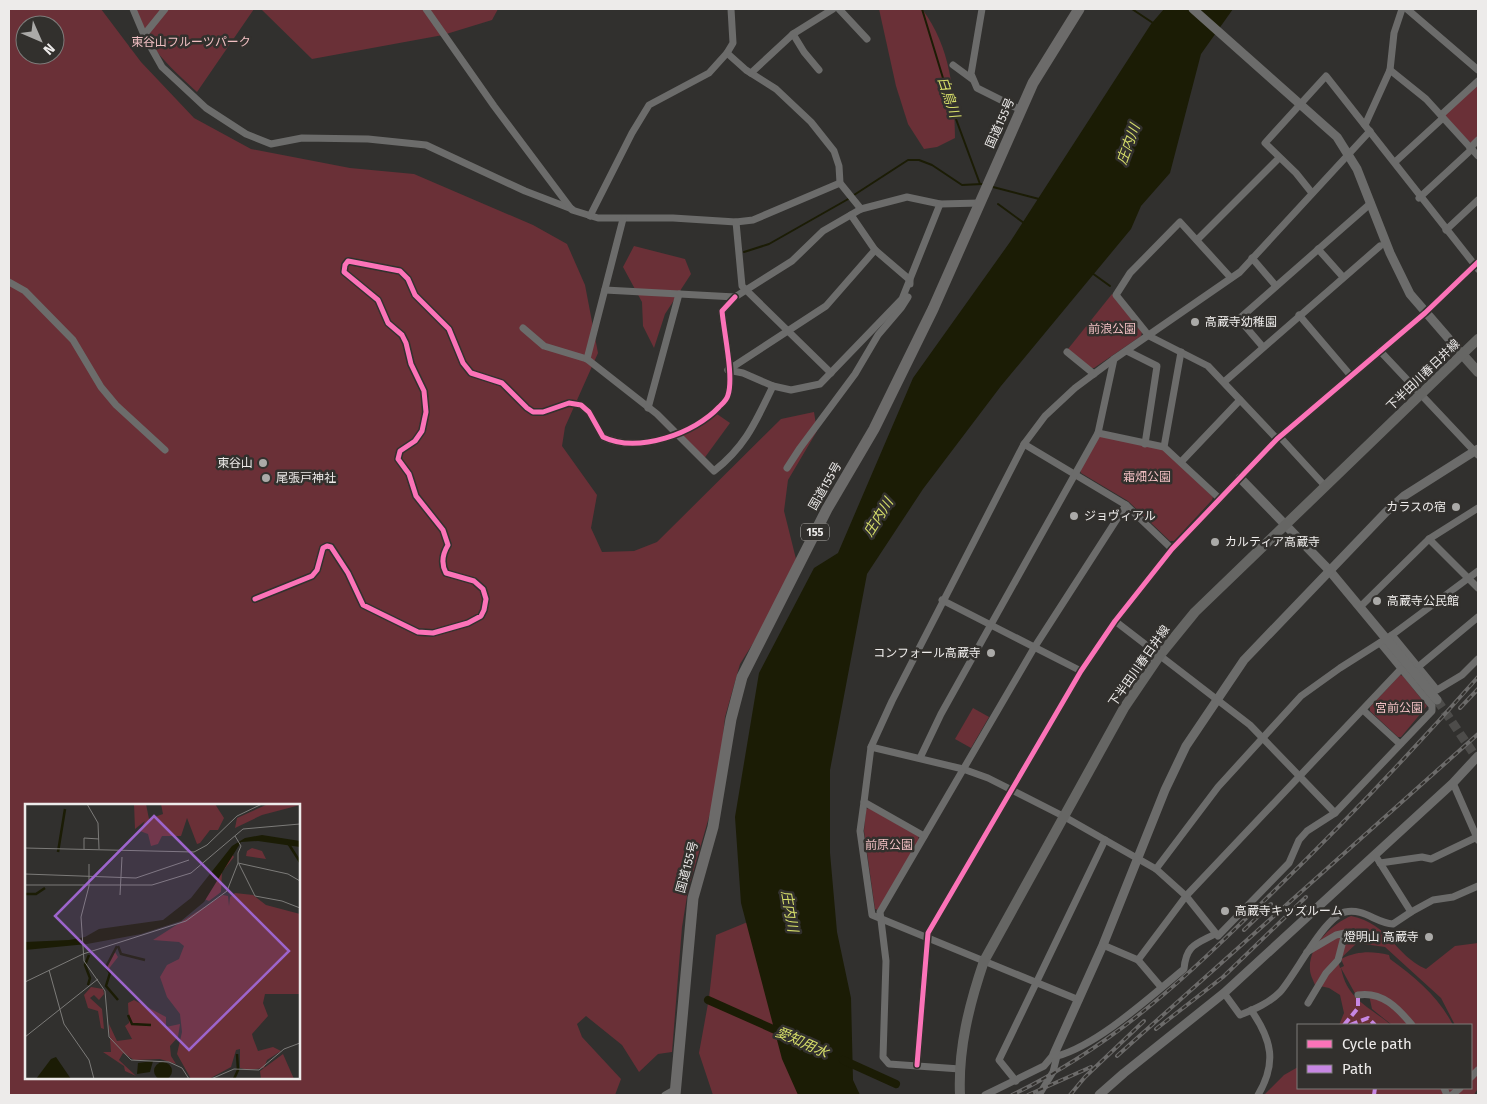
<svg xmlns="http://www.w3.org/2000/svg" width="1487" height="1104" viewBox="0 0 1487 1104" font-family="'Fira Sans','Noto Sans JP',sans-serif">
<style>
.green{fill:#6a3037;fill-rule:evenodd}
.water{fill:#1b1c05}
.lines{fill:none;stroke-linecap:round;stroke-linejoin:round}
.stream{stroke:#1b1c05;stroke-width:2}
.canal{stroke:#1b1c05;stroke-width:8}
.tertiary-tunnel{stroke:#4d4c4a;stroke-width:9;stroke-dasharray:9 4.5;stroke-linecap:butt}
.minor{stroke:#6c6c6b;stroke-width:7}
.tertiary{stroke:#6c6c6b;stroke-width:9}
.secondary{stroke:#666664;stroke-width:10}
.trunk{stroke:#6c6b6a;stroke-width:11}
.rail-casing{stroke:#6c6b6a;stroke-width:4}
.rail{stroke:#32302d;stroke-width:2;stroke-dasharray:5.5;stroke-linecap:butt}
.quiet{stroke:#c787e3;stroke-width:4;stroke-dasharray:8 4;stroke-linecap:butt}
.cycleway-casing{stroke:#32302d;stroke-width:8}
.cycleway{stroke:#fb73b8;stroke-width:5}
.poi-dot{fill:#abaaa8;stroke:#32302d;stroke-width:2}
.labels{text-anchor:middle;stroke-width:5;stroke-linejoin:round;paint-order:stroke}
.shield{fill:#32302d;stroke:#b5b3b1;stroke-width:1}
.shield-label{font-size:11px;font-weight:bold;fill:#edebea}
.park-label{font-size:12px;fill:#f0bfc2;stroke:#32302d}
.street-label{font-size:12px;fill:#edebea;stroke:#32302d}
.poi-label{font-size:12px;fill:#edebea;stroke:#32302d;text-anchor:start}
.water-label{font-size:14px;font-style:italic;fill:#d5dd69;stroke:#32302d}
.inset-river{fill:none;stroke:#1b1c05;stroke-width:2.5}
.inset-road{fill:none;stroke:#7c7b79;stroke-width:1}
.view{fill:#9d65cc;fill-opacity:0.15;stroke:#9d65cc;stroke-width:2.5}
.inset-edge{fill:none;stroke:#edebea;stroke-width:2.5}
</style>
<rect width="100%" height="100%" fill="#31302e"/>
<g class="green">
<path d="M 9,9 L 101,9 L 141,62 L 194,118 L 251,149 L 350,168 L 414,174 L 533,225 L 567,244 L 585,285 L 598,353 L 565,427 L 562,446 L 597,495 L 591,528 L 602,552 L 634,551 L 657,542 L 781,419 L 814,412 L 817,431 L 788,480 L 784,511 L 796,559 L 792,581 L 740,664 L 725,717 L 720,766 L 711,810 L 688,890 L 682,927 L 672,1052 L 658,1054 L 639,1072 L 622,1045 L 586,1016 L 577,1024 L 582,1037 L 621,1079 L 615,1095 L 9,1095 ZM 25,25 L 55,25 L 55,55 L 25,55 ZM 26,805 L 299,805 L 299,1078 L 26,1078 Z"/>
<path d="M 133,9 L 254,9 L 197,92 C 166,63 149,49 133,9 Z"/>
<polygon points="261,9 498,9 492,20 443,35 312,59"/>
<path d="M 879,9 L 922,9 C 951,48 954,91 955,138 L 937,147 L 924,149 L 908,124 L 896,86 Z"/>
<polygon points="1478,82 1478,138 1472,144 1444,117 1445,113"/>
<polygon points="634,246 685,259 691,274 665,314 654,348 643,326 642,302 623,267"/>
<polygon points="1112,294 1142,332 1141,336 1094,368 1090,368 1068,349"/>
<polygon points="714,412 730,423 703,460 676,433"/>
<polygon points="1101,436 1163,449 1213,497 1212,500 1174,541 1170,541 1128,501 1081,473 1080,470 1097,438"/>
<polygon points="1400,675 1403,676 1427,706 1401,737 1398,737 1370,711 1370,707"/>
<polygon points="973,708 989,717 971,748 955,739"/>
<polygon points="869,808 918,836 919,840 878,910 875,909 864,831 866,809"/>
<path d="M 1351,916 C 1390,924 1394,955 1426,969 L 1455,946 L 1478,943 L 1478,1088 L 1474,1095 L 1264,1095 L 1284,1075 L 1298,1067 L 1298,1088 L 1471,1088 L 1471,1025 L 1455,1025 L 1441,998 L 1385,947 L 1357,943 L 1338,961 L 1340,968 L 1344,966 L 1341,959 C 1358,951 1371,951 1389,955 L 1390,959 C 1416,978 1438,996 1453,1025 L 1392,1025 L 1372,1009 L 1369,995 L 1357,997 L 1341,968 C 1347,1000 1369,1006 1391,1025 L 1339,1025 L 1344,1013 L 1340,995 L 1329,988 L 1315,985 C 1313,980 1310,974 1310,970 C 1308,946 1332,924 1351,916 Z"/>
<polygon points="755,919 828,1095 713,1095 699,1053 709,998 716,935"/>
</g>
<polygon class="water" points="1164,9 1233,9 1201,54 1170,173 1141,206 1131,229 1001,386 923,489 867,574 830,770 830,853 837,932 851,998 853,1080 860,1095 798,1095 782,1059 741,903 735,817 759,673 814,568 838,553 913,378 1010,242 1151,24"/>
<g class="lines">
<g class="stream">
<polyline points="922,9 953,111 980,184"/>
<polyline points="1132,9 1153,23"/>
<polyline points="993,187 1039,199"/>
<polyline points="854,195 908,160 919,160 932,165 962,185 982,184"/>
<polyline points="998,204 1024,223"/>
<polyline points="744,252 769,244 850,198"/>
<polyline points="1092,273 1110,286"/>
</g>
<g class="canal">
<polyline points="708,1000 782,1033"/>
<polyline points="843,1060 896,1084"/>
</g>
<polyline class="tertiary-tunnel" points="1437,700 1478,760"/>
<g class="minor">
<polyline points="133,9 144,35 162,67 206,108 246,134 271,144 302,138 368,139 426,145 525,191 572,209"/>
<polyline points="426,9 494,106 572,210 598,218 673,218 736,222 753,220 840,183"/>
<polyline points="839,9 867,39"/>
<polyline points="982,9 971,74 977,88 1021,110"/>
<polyline points="1407,9 1478,70"/>
<polyline points="793,34 804,52 819,70"/>
<polyline points="144,35 165,9"/>
<polyline points="727,53 746,70 776,89 811,122 834,151 839,166 840,183 861,209"/>
<polyline points="953,65 972,79"/>
<polyline points="1390,70 1426,99 1478,156"/>
<polyline points="751,73 793,34 833,9"/>
<polyline points="1441,115 1478,81"/>
<polyline points="1365,125 1390,70 1394,33 1402,9"/>
<polyline points="1470,148 1478,140"/>
<polyline points="1395,162 1443,118"/>
<polyline points="1312,193 1296,173 1265,143 1326,76 1478,269"/>
<polyline points="1419,198 1472,149"/>
<polyline points="851,215 875,250 910,280 910,284"/>
<polyline points="590,216 632,133 649,105 709,73 727,53 733,43 731,9"/>
<polyline points="736,222 742,286 831,373"/>
<polyline points="1446,230 1478,200"/>
<polyline points="1197,240 1279,158"/>
<polyline points="1318,249 1343,277"/>
<polyline points="1252,258 1276,286"/>
<polyline points="1231,278 1180,222 1130,273 1116,295 1149,336 1208,366 1277,439"/>
<polyline points="9,282 25,291 73,340 101,387 116,405 165,450"/>
<polyline points="605,290 735,297 792,261 823,231 861,209 907,197 940,204 980,203"/>
<polyline points="1299,315 1351,376"/>
<path d="M 523,328 L 544,346 L 587,359 L 657,414 L 714,471 C 746,446 756,421 773,386"/>
<polyline points="1263,347 1239,319 1371,203"/>
<polyline points="1127,351 1157,366 1145,444"/>
<polyline points="1380,351 1478,455"/>
<polyline points="1067,352 1094,374"/>
<polyline points="587,359 623,219"/>
<polyline points="728,370 743,373 773,386 791,390 820,384 902,299 940,204"/>
<polyline points="728,370 826,306 875,250"/>
<polyline points="1224,382 1380,246"/>
<polyline points="648,408 679,294"/>
<polyline points="1098,433 1164,447 1220,499"/>
<polyline points="1280,437 1325,486"/>
<polyline points="1024,444 1126,505 1172,549"/>
<polyline points="1164,447 1181,352"/>
<polyline points="1181,462 1240,400"/>
<polyline points="787,468 800,448 855,374 878,335 901,308 908,297"/>
<polyline points="1429,539 1478,588"/>
<path d="M 255,599 L 312,576 L 317,570 L 323,548 L 327,546 L 331,547 L 348,573 L 363,605 L 418,632 L 433,633 L 468,623 L 481,616 L 484,610 L 486,599 L 483,589 L 474,581 L 446,573 C 441,564 442,555 448,545 L 443,530 L 416,496 L 409,474 L 398,459 L 400,451 L 415,441 L 422,431 L 426,412 L 424,391 L 411,364 L 406,343 L 402,335 L 388,323 L 378,300 L 344,272 L 345,265 L 348,261 L 400,271 L 408,279 L 415,295 L 449,329 L 463,363 L 471,373 L 502,383 L 527,408 L 533,412 L 543,412 L 569,403 L 581,405 L 589,412 L 603,437 C 638,454 695,433 719,407 C 723,403 727,400 728,395 C 734,377 724,333 722,311 L 735,297"/>
<polyline points="942,600 1081,671"/>
<polyline points="1360,607 1429,539 1478,508"/>
<polyline points="1115,621 1250,725 1335,813"/>
<polyline points="1392,635 1437,690 1462,675 1478,659"/>
<polyline points="1418,667 1478,617"/>
<polyline points="1363,710 1400,744"/>
<polyline points="871,747 963,769 988,778 1063,816 1156,869 1186,896 1218,936 1289,863 1299,840 1307,831 1335,813 1432,711 1432,706 1380,643"/>
<polyline points="920,758 941,714 1098,433 1114,359"/>
<polyline points="1453,783 1478,840"/>
<polyline points="864,802 860,831 872,915 1079,1000"/>
<polyline points="924,836 864,802 871,747 892,701 1024,444 1045,416 1075,388 1114,359 1240,272 1370,131"/>
<polyline points="1375,855 1411,912 1433,900 1453,897 1478,886"/>
<polyline points="1380,863 1422,857 1431,859 1477,837"/>
<polyline points="1156,869 1218,787 1301,696 1340,668 1392,635 1478,571"/>
<polyline points="1103,945 1138,960 1161,987"/>
<polyline points="1307,952 1336,935 1345,933 1338,960 1326,973 1308,1003"/>
<polyline points="1138,960 1186,896 1401,669"/>
<path d="M 1224,993 L 1240,1015 C 1255,1009 1269,1003 1280,992 C 1296,974 1324,917 1345,912 C 1364,908 1376,923 1393,924 L 1411,912"/>
<path d="M 1358,995 C 1382,991 1398,1008 1412,1025"/>
<path d="M 1251,1010 C 1272,1040 1277,1063 1258,1095"/>
<polyline points="917,1065 928,933 1081,671 1115,621 1172,549 1277,439 1425,313 1478,262"/>
<polyline points="960,1069 889,1064 883,1057 886,961 880,912 1034,648 1126,505"/>
<polyline points="1471,1077 1478,1070"/>
<polyline points="1016,1081 999,1060 1105,840"/>
<polyline points="1444,1088 1447,1095"/>
<polyline points="665,1095 674,1090"/>
<path d="M 985,1095 L 1044,1066 L 1054,1054 L 1057,1056 C 1098,1045 1151,996 1184,969 C 1186,945 1196,944 1215,934"/>
<polyline points="1039,1095 1053,1072 1057,1056"/>
<polyline points="1452,1095 1460,1088"/>
</g>
<g class="tertiary">
<polyline points="1193,9 1337,137 1357,169 1390,253 1410,294 1462,354"/>
<polyline points="1240,478 1329,570 1437,700"/>
<polyline points="1054,1054 1103,945 1165,790 1186,746 1244,660 1386,512 1404,496 1478,449"/>
<polyline points="1099,1095 1124,1073 1224,993 1453,783 1478,756"/>
</g>
<g class="secondary">
<polyline points="1462,354 1478,372"/>
<path d="M 960,1095 C 958,1049 969,1005 984,961 L 1124,708 L 1160,655 L 1195,612 L 1478,339"/>
</g>
<polyline class="trunk" points="675,1095 693,898 713,827 731,719 742,677 827,509 874,429 933,309 1033,83 1079,9"/>
<defs>
<g id="rail">
<polyline points="1460,708 1478,689"/>
<polyline points="1244,930 1271,904"/>
<polyline points="1156,1029 1223,977 1306,897"/>
<polyline points="1117,1056 1478,734"/>
<path d="M 1012,1095 C 1119,1043 1187,976 1270,895 C 1342,825 1412,752 1478,677"/>
<polyline points="1028,1095 1091,1067"/>
<polyline points="1070,1095 1085,1077 1144,1021"/>
</g>
</defs>
<use href="#rail" class="rail-casing"/>
<use href="#rail" class="rail"/>
<g class="quiet">
<polyline points="1344,1025 1358,1008 1358,995"/>
<polyline points="1350,1025 1368,1018 1375,1025"/>
<polyline points="1374,1095 1375,1088"/>
</g>
<defs>
<g id="cycleway">
<path d="M 255,599 L 312,576 L 317,570 L 323,548 L 327,546 L 331,547 L 348,573 L 363,605 L 418,632 L 433,633 L 468,623 L 481,616 L 484,610 L 486,599 L 483,589 L 474,581 L 446,573 C 441,564 442,555 448,545 L 443,530 L 416,496 L 409,474 L 398,459 L 400,451 L 415,441 L 422,431 L 426,412 L 424,391 L 411,364 L 406,343 L 402,335 L 388,323 L 378,300 L 344,272 L 345,265 L 348,261 L 400,271 L 408,279 L 415,295 L 449,329 L 463,363 L 471,373 L 502,383 L 527,408 L 533,412 L 543,412 L 569,403 L 581,405 L 589,412 L 603,437 C 638,454 695,433 719,407 C 723,403 727,400 728,395 C 734,377 724,333 722,311 L 735,297"/>
<polyline points="917,1065 928,933 1081,671 1115,621 1172,549 1277,439 1425,313 1478,262"/>
</g>
</defs>
<use href="#cycleway" class="cycleway-casing"/>
<use href="#cycleway" class="cycleway"/>
</g>
<g class="poi-dot">
<circle cx="1195" cy="322" r="5"/>
<circle cx="263" cy="463" r="5"/>
<circle cx="266" cy="478" r="5"/>
<circle cx="1456" cy="507" r="5"/>
<circle cx="1074" cy="516" r="5"/>
<circle cx="1215" cy="542" r="5"/>
<circle cx="1377" cy="601" r="5"/>
<circle cx="991" cy="653" r="5"/>
<circle cx="1225" cy="911" r="5"/>
<circle cx="1429" cy="937" r="5"/>
</g>
<g class="labels">
<rect class="shield" x="801" y="523.5" width="28" height="17" rx="4"/>
<g class="shield-label">
<text x="815" y="536">155</text>
</g>
<g class="park-label">
<text x="191" y="46">東谷山フルーツパーク</text>
<text x="1112" y="333">前浪公園</text>
<text x="1147" y="481">霜畑公園</text>
<text x="1399" y="712">宮前公園</text>
<text x="889" y="849">前原公園</text>
</g>
<g class="street-label">
<text transform="translate(1000 123) rotate(-66)" y="4">国道155号</text>
<text transform="translate(1423 375) rotate(-44)" y="4">下半田川春日井線</text>
<text transform="translate(825 486) rotate(-60)" y="4">国道155号</text>
<text transform="translate(1139 666) rotate(-55)" y="4">下半田川春日井線</text>
<text transform="translate(687 867) rotate(-75)" y="4">国道155号</text>
</g>
<g class="poi-label">
<text x="1205" y="326">高蔵寺幼稚園</text>
<text x="253" y="467" text-anchor="end">東谷山</text>
<text x="276" y="482">尾張戸神社</text>
<text x="1446" y="511" text-anchor="end">カラスの宿</text>
<text x="1084" y="520">ジョヴィアル</text>
<text x="1225" y="546">カルティア高蔵寺</text>
<text x="1387" y="605">高蔵寺公民館</text>
<text x="981" y="657" text-anchor="end">コンフォール高蔵寺</text>
<text x="1235" y="915">高蔵寺キッズルーム</text>
<text x="1419" y="941" text-anchor="end">燈明山 高蔵寺</text>
</g>
<g class="water-label">
<text transform="translate(949 97) rotate(72)" y="5">白鳥川</text>
<text transform="translate(1128 144) rotate(-70)" y="5">庄内川</text>
<text transform="translate(878 517) rotate(-58)" y="5">庄内川</text>
<text transform="translate(790 911) rotate(80)" y="5">庄内川</text>
<text transform="translate(802 1042) rotate(24)" y="5">愛知用水</text>
</g>
</g>
<g transform="translate(25 804)">
<rect width="275" height="275" fill="#31302e"/>
<path d="M 109,0 L 121,0 L 124,15 L 138,10 L 136,0 L 190,0 L 199,14 L 193,26 L 185,26 L 175,39 L 172,40 L 162,14 L 156,32 L 137,32 L 133,40 L 126,42 L 123,30 L 115,27 L 120,17 L 110,25 ZM 243,0 L 275,1 L 237,11 L 210,24 L 212,14 ZM 227,44 L 237,47 L 241,55 L 221,52 L 222,47 ZM 206,49 L 209,53 L 197,68 L 196,88 L 184,97 L 179,95 ZM 210,89 L 228,91 L 241,101 L 275,110 L 275,190 L 240,190 L 238,199 L 243,212 L 227,230 L 228,234 L 233,247 L 248,243 L 256,247 L 242,256 L 239,264 L 223,266 L 215,264 L 215,245 L 211,246 L 206,263 L 184,275 L 166,275 L 152,250 L 157,228 L 155,210 L 142,193 L 135,173 L 142,161 L 154,155 L 159,142 L 154,138 L 128,136 L 198,91 L 203,92 L 204,102 L 205,93 ZM 90,148 L 93,153 L 82,167 L 84,155 ZM 66,183 L 78,185 L 79,190 L 74,196 L 69,191 L 65,194 L 77,205 L 79,225 L 76,224 L 73,207 L 63,204 L 59,191 ZM 109,196 L 141,213 L 141,223 L 155,220 L 153,233 L 145,242 L 146,252 L 151,260 L 135,255 L 109,256 L 98,249 L 94,256 L 111,272 L 100,267 L 99,262 L 78,248 L 86,248 L 84,220 L 92,237 L 107,235 L 100,222 L 104,219 L 103,199 ZM 258,250 L 269,275 L 236,275 L 235,267 Z" fill="#6a3037"/>
<path d="M 237,31 L 275,37 L 275,43 L 233,37 L 216,38 L 179,98 L 156,117 L 116,130 L 62,140 L 0,146 L 0,138 L 44,136 L 60,133 L 74,125 L 138,116 L 166,94 L 207,42 L 220,34 ZM 31,253 L 46,275 L 11,275 L 26,255 ZM 128,257 L 125,268 L 112,270 L 113,259 ZM129 267a9 9 0 1 1 18 0a9 9 0 1 1-18 0Z" fill="#1b1c05"/>
<path class="inset-river" d="M 263,39 L 275,58M 33,48 L 40,5M 0,90 L 11,90 L 20,84M 92,142 L 81,163 L 85,169 L 81,182 L 93,196M 93,142 L 96,150 L 120,156M 63,181 L 65,174 L 60,161 L 64,151M 103,211 L 107,220 L 126,221M 209,275 L 213,266 L 212,250"/>
<path class="inset-road" d="M 62,0 L 73,19 L 74,45M 210,32 L 216,42 L 213,49 L 213,59 L 263,70 L 275,77M 0,44 L 169,48 L 182,41 L 212,12 L 237,0M 59,45 L 59,34 L 74,35M 214,60 L 230,92 L 257,97 L 275,104M 0,70 L 111,74 L 164,56M 0,81 L 127,81 L 166,69 L 218,25 L 275,20M 64,82 L 56,113 L 59,157 L 80,187 L 84,233 L 106,256 L 144,258 L 157,264 L 164,275M 64,82 L 64,60M 95,91 L 97,53M 24,166 L 39,220 L 64,256 L 69,275M 0,178 L 58,150 L 161,117 L 202,87 L 213,59M 0,233 L 73,175M 186,275 L 209,265 L 234,266 L 259,245 L 275,239"/>
<path class="view" d="M 129,12 L 264,147 L 164,246 L 30,112 Z"/>
<rect width="275" height="275" class="inset-edge"/>
</g>
<rect width="1487" height="1104" fill="none" stroke="#edebea" stroke-width="20"/>
<rect x="1297" y="1024" width="175" height="65" fill="#32302d" stroke="#7d7b79"/>
<rect x="1307" y="1040" width="25" height="8" fill="#fb73b8" stroke="#7d7b79"/>
<text x="1342" y="1049" font-size="15" fill="#edebea">Cycle path</text>
<rect x="1307" y="1065" width="25" height="8" fill="#c787e3" stroke="#7d7b79"/>
<text x="1342" y="1074" font-size="15" fill="#edebea">Path</text>
<g transform="translate(40 40) rotate(135)"><circle r="24" fill="#32302d" stroke="#7d7b79"/>
<path d="M0-4L9 19L0 12L-9 19Z" fill="#abaaa8"/>
<text y="-8" font-size="14" font-weight="bold" text-anchor="middle" fill="#edebea">N</text>
</g>
</svg>
